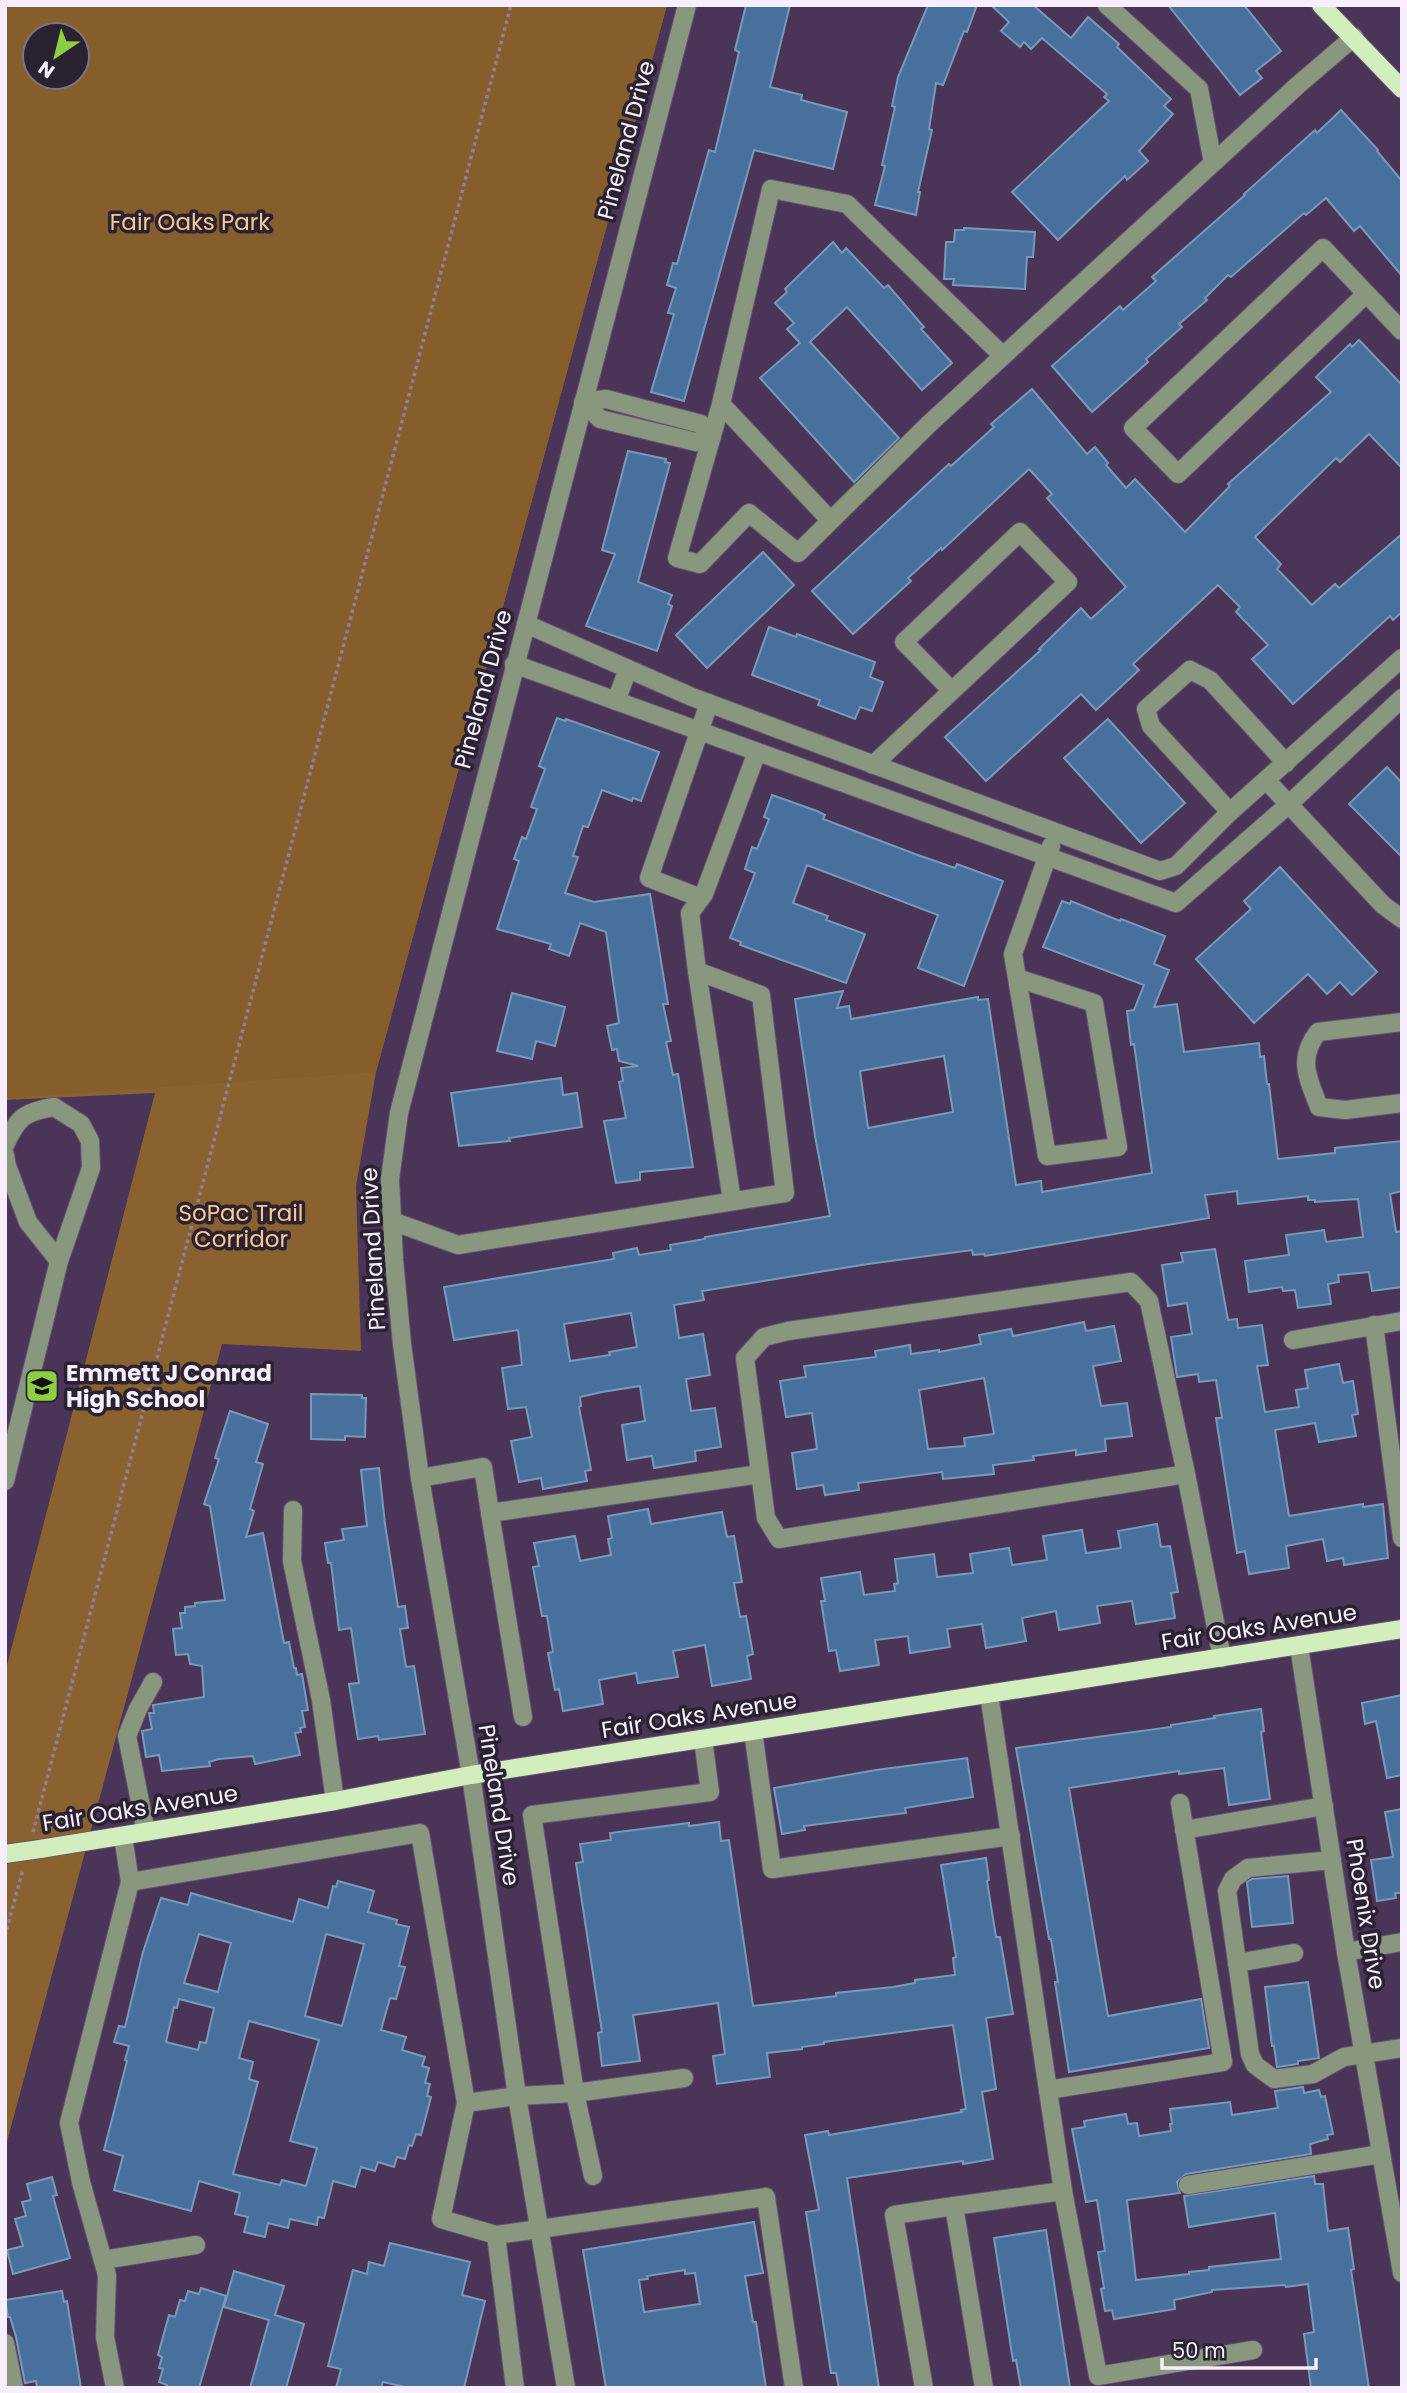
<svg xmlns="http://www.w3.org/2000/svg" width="1407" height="2393" viewBox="0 0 1407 2393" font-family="Poppins,sans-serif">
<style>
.green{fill:#89622f;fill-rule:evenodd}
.forest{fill:#855e2c;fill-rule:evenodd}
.building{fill:#47709c;stroke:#7999bb;stroke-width:2;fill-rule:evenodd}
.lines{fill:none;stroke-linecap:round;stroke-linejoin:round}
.minor-casing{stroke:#665373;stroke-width:20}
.major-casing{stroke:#665373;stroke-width:20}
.path{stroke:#90809c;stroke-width:3.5;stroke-dasharray:3.5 3.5;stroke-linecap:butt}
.minor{stroke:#8a977f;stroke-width:18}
.major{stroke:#d3eebd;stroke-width:18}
.major-bridge-casing{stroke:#665373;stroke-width:20;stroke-linecap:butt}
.major-bridge{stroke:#d3eebd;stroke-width:18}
.labels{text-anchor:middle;stroke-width:7;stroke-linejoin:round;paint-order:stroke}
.street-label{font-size:23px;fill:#f7eeff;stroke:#2b2231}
.park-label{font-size:23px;fill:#f8c88f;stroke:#2b2231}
.poi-label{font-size:23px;font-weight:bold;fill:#f7eeff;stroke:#2b2231;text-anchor:start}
</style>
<rect width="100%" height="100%" fill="#4a3558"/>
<path class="green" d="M 5,5 L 667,5 L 376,1072 L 356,1186 L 361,1351 L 222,1344 L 5,2149 L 5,1673 L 155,1093 L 5,1100 ZM 35,35 L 77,35 L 77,77 L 35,77 Z"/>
<path class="forest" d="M 5,5 L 667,5 L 376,1072 L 5,1098 ZM 35,35 L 77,35 L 77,77 L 35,77 Z"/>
<g class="building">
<polygon points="746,5 790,5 770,87 802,95 801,100 847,112 833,169 754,150 684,401 651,392 674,314 668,313 676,288 667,285 673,263 677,264 709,150 715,152 739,52 735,50"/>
<polygon points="928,5 977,5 967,32 964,31 943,85 936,83 929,129 932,130 918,192 920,192 916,215 875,205 885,166 882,165 895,107 892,106 898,77"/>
<polygon points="991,5 1033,5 1071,38 1088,17 1119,44 1117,47 1171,99 1164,106 1173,114 1139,151 1148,161 1127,180 1125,176 1058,240 1012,192 1109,101 1104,97 1107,94 1042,38 1031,49 1024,42 1020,47 1001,31 1009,22"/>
<polygon points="1168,5 1244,5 1281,51 1256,71 1262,78 1240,95"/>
<polygon points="1341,110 1378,150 1377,151 1402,181 1402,276 1360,226 1354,231 1326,198 1306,215 1304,213 1231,277 1228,275 1205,298 1207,300 1179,324 1182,327 1146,359 1148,362 1092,412 1052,366 1120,306 1123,310 1156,281 1152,277 1245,195 1244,194 1315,130 1317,133"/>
<polygon points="964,228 1035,232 1033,257 1027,257 1025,289 953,285 954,279 944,279 946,242 954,242 955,230 964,230"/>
<polygon points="833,242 842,253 846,248 884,288 888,285 924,327 921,329 952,363 922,390 847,307 810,342 899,438 854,482 760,378 800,343 787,329 794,323 775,303 787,292 785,289"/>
<polygon points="1359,340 1402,385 1402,468 1369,434 1340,462 1336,458 1255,537 1281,564 1277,569 1312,605 1335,584 1339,588 1402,534 1402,612 1393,620 1390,616 1293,704 1252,659 1268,645 1236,612 1240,607 1218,585 1133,664 1139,670 1096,710 1081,694 986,781 945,737 1041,650 1039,649 1081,608 1091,619 1126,587 1047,498 1052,494 1029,469 942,550 941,548 908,578 911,581 853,634 812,591 949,464 951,466 994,427 991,424 1032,389 1087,454 1095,447 1108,463 1106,465 1126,488 1135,479 1185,532 1230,486 1228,484 1331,392 1316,377 1350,344 1352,347"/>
<polygon points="628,451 666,459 665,462 670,463 638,582 672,595 668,604 672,606 657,651 586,626 615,554 602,550"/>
<polygon points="763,552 794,585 707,668 676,635"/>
<polygon points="769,627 796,637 797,634 875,662 870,677 883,682 872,711 860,707 855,719 818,705 820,700 752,675"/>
<polygon points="557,718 565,721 566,719 659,752 641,801 633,798 632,801 602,790 588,827 583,826 573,856 578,857 565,893 594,902 650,894 668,1004 663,1004 671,1041 666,1042 673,1075 678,1074 693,1167 640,1172 640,1180 616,1183 604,1121 626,1118 619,1082 623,1081 621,1068 638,1066 619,1061 617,1049 612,1050 607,1026 619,1023 606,932 580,923 569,956 549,949 551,944 497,929 519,861 514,859 522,837 526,839 537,809 531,807 545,769 539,766"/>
<polygon points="1108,719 1185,803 1141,843 1064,758"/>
<polygon points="1387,767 1402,783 1402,857 1349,804"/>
<polygon points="772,795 817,811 825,815 823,819 915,854 955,868 957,864 1003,881 964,986 918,968 938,915 807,865 793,903 828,916 826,920 865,934 846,983 740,945 741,942 730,938 755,873 745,869 752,847 757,849 769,819 764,817"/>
<polygon points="1280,867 1377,972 1352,995 1340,982 1327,994 1308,974 1254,1023 1196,959 1251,909 1244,901"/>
<path d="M 1062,901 L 1070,904 L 1071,901 L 1120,921 L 1121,919 L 1165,936 L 1154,964 L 1169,970 L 1154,1007 L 1177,1004 L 1184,1052 L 1259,1043 L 1260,1057 L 1264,1056 L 1267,1084 L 1269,1084 L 1278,1159 L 1335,1153 L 1335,1148 L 1402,1141 L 1402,1191 L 1390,1194 L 1396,1232 L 1402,1231 L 1402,1287 L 1372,1291 L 1369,1272 L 1338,1275 L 1339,1282 L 1328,1284 L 1331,1304 L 1298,1308 L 1295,1290 L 1283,1291 L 1282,1287 L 1249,1292 L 1245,1261 L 1289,1255 L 1286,1235 L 1324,1230 L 1326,1242 L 1363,1237 L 1358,1199 L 1315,1202 L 1315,1200 L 1308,1200 L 1308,1196 L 1238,1204 L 1237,1191 L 1205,1195 L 1209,1218 L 985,1256 L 984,1254 L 973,1255 L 972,1250 L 868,1264 L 702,1291 L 704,1300 L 674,1305 L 679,1338 L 703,1334 L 710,1375 L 686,1379 L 691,1411 L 715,1408 L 721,1447 L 695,1451 L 696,1461 L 654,1468 L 652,1456 L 627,1460 L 622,1425 L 645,1421 L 640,1386 L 602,1392 L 580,1397 L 581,1406 L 579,1407 L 591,1470 L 585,1471 L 587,1481 L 543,1489 L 541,1478 L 519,1482 L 511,1441 L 532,1437 L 526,1407 L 508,1409 L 502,1368 L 522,1365 L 518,1330 L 454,1340 L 444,1287 L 614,1259 L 613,1253 L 637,1248 L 639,1255 L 671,1250 L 670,1245 L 705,1239 L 705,1237 L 830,1216 L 815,1136 L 795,999 L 843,991 L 837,1008 L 849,1006 L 851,1019 L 978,997 L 978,1000 L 988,999 L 1016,1185 L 1041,1181 L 1042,1192 L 1152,1173 L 1134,1044 L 1131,1045 L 1127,1011 L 1134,1010 L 1144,985 L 1043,947 ZM 944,1056 L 953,1112 L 868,1128 L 860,1071 ZM 631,1313 L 637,1347 L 609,1352 L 610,1355 L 570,1361 L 564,1324 Z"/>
<polygon points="512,993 565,1007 555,1046 536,1041 532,1059 497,1051"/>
<polygon points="561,1078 563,1095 577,1093 582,1127 509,1138 510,1141 459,1146 451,1093"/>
<polygon points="1215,1249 1228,1320 1237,1319 1238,1328 1262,1325 1268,1365 1257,1366 1265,1412 1299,1407 1296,1390 1308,1388 1305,1370 1339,1364 1343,1383 1353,1381 1358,1414 1352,1415 1356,1436 1319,1442 1315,1423 1275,1430 1289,1516 1363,1504 1363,1507 1383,1504 1388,1558 1344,1565 1343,1558 1327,1561 1323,1539 1286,1546 1289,1568 1249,1574 1245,1551 1237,1553 1216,1418 1222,1418 1216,1380 1199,1382 1198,1374 1177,1377 1171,1337 1192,1334 1187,1303 1168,1306 1162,1265 1183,1262 1181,1253"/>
<path d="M 1084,1322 L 1086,1331 L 1114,1326 L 1121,1361 L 1093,1366 L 1101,1406 L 1127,1403 L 1132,1436 L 1105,1439 L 1106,1451 L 1076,1455 L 1076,1450 L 1033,1456 L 1034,1460 L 993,1465 L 994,1474 L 943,1479 L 942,1472 L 858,1483 L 859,1490 L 825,1495 L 823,1485 L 797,1489 L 792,1453 L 817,1449 L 812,1413 L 786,1417 L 780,1381 L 806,1377 L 804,1366 L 876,1357 L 875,1351 L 910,1345 L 911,1354 L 939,1350 L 939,1352 L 981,1344 L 979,1335 L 1011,1329 L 1013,1336 ZM 984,1378 L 994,1434 L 964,1438 L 965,1446 L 928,1449 L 919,1390 Z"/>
<polygon points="311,1394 362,1395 362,1398 366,1398 365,1437 345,1436 345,1440 311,1439"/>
<polygon points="230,1411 268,1424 256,1462 263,1464 250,1509 254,1511 246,1537 263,1533 284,1643 289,1642 294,1668 296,1668 297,1675 302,1674 308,1710 302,1711 305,1727 300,1728 301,1732 295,1733 300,1755 255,1764 253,1756 219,1759 209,1762 210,1766 162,1771 159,1755 146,1757 142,1731 152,1729 149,1713 154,1713 153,1705 204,1697 202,1666 190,1664 188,1654 176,1655 173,1629 182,1628 180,1613 185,1613 185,1607 195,1606 195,1603 225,1600 210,1506 204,1504 219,1459 215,1458"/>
<polygon points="379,1468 385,1524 398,1607 405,1606 408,1628 400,1629 406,1667 414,1666 425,1734 379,1740 378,1736 358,1739 349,1684 359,1683 352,1635 351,1628 339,1630 331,1563 328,1563 325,1543 344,1540 342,1529 367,1526 361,1470"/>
<polygon points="648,1509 651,1524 722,1512 727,1537 734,1536 742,1582 734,1583 740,1617 746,1616 753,1654 747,1656 751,1679 712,1686 705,1645 673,1651 678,1677 638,1683 636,1673 599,1680 603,1704 563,1711 559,1689 555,1690 548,1653 553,1652 547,1616 542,1616 533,1567 539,1566 534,1543 575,1536 580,1561 611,1555 608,1539 612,1538 608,1516"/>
<polygon points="1157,1524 1161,1547 1170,1546 1178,1592 1171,1593 1175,1618 1136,1624 1132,1601 1097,1606 1100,1623 1059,1630 1056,1611 1022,1618 1026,1641 986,1648 982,1624 947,1629 950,1647 910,1653 908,1636 875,1640 879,1665 840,1671 836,1650 829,1651 821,1601 825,1601 821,1578 860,1572 864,1595 895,1591 894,1584 898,1583 895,1559 934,1554 937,1577 973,1573 970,1554 1009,1548 1012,1565 1047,1560 1043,1536 1082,1530 1086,1553 1121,1548 1118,1531"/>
<polygon points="1402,1695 1402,1775 1387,1778 1376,1721 1365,1724 1362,1703"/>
<polygon points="1261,1709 1264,1731 1261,1732 1270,1799 1229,1805 1224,1768 1179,1774 1179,1771 1069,1788 1108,2016 1201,1999 1209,2048 1069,2072 1055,1982 1058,1982 1051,1939 1049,1939 1016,1748 1171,1727 1171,1725 1215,1718 1214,1716"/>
<polygon points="967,1758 973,1797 905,1808 906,1813 804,1826 805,1830 782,1834 774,1788 876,1770"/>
<polygon points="1402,1809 1402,1893 1395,1893 1396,1898 1377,1901 1371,1860 1393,1857 1385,1812"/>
<polygon points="719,1822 721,1841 729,1840 753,2006 836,1996 836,1993 893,1987 915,1983 915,1980 955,1975 953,1958 956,1957 941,1865 986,1858 989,1880 987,1881 996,1937 1000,1937 1013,2014 986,2018 996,2089 982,2092 993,2159 963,2164 963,2161 847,2178 879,2388 839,2388 836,2373 831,2373 806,2212 819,2210 805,2135 828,2131 829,2135 962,2112 961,2110 966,2109 953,2025 824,2042 824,2044 802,2047 802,2049 767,2053 770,2077 717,2084 713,2056 725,2054 718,2003 633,2015 640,2061 602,2066 598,2033 602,2032 576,1863 583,1862 580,1844 611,1840 610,1833 689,1823 689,1826"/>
<polygon points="1288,1876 1293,1923 1252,1927 1247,1882 1252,1879"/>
<path d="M 338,1881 L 374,1891 L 368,1912 L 397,1920 L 396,1924 L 409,1927 L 399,1966 L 405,1967 L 396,1999 L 390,1998 L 381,2030 L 406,2037 L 402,2050 L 425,2057 L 422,2066 L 429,2068 L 425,2083 L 430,2084 L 427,2096 L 431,2097 L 421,2135 L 416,2134 L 412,2146 L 409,2145 L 405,2159 L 397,2157 L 394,2167 L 378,2162 L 375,2171 L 361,2167 L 355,2187 L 333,2181 L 324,2218 L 318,2217 L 317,2225 L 290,2219 L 288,2228 L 268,2223 L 265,2237 L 244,2232 L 248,2217 L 235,2214 L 240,2193 L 199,2181 L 191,2211 L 114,2190 L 123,2156 L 104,2150 L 127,2061 L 125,2060 L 129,2046 L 114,2042 L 119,2026 L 125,2027 L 143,1952 L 161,1898 L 188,1905 L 191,1893 L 293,1922 L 299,1899 L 328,1908 L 333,1886 L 336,1887 ZM 199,1934 L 231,1943 L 218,1992 L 184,1983 ZM 326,1934 L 364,1944 L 342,2026 L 305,2016 ZM 179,1999 L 214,2008 L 206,2043 L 200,2042 L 198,2050 L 166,2042 L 174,2007 L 177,2008 ZM 249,2021 L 319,2040 L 290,2141 L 317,2148 L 306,2186 L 282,2180 L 280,2185 L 233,2174 L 258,2082 L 249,2079 L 253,2062 L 239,2058 Z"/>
<polygon points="1308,1982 1319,2058 1298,2061 1298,2064 1277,2067 1274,2046 1272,2046 1265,1987"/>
<polygon points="1303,2087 1304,2093 1319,2090 1321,2097 1325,2096 1333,2134 1327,2135 1328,2139 1310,2144 1311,2154 1186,2174 1177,2182 1180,2193 1127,2200 1136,2280 1189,2274 1189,2272 1209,2270 1209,2267 1281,2259 1275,2213 1189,2227 1184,2196 1314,2176 1315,2184 1323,2184 1328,2231 1348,2228 1354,2269 1351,2270 1369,2388 1311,2388 1304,2334 1314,2332 1308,2284 1286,2287 1285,2285 1212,2290 1212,2292 1174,2300 1175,2309 1114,2319 1112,2310 1105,2311 1101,2289 1104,2288 1098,2252 1105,2251 1097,2200 1086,2202 1072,2129 1085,2127 1084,2121 1126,2114 1128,2124 1137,2123 1139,2136 1171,2131 1170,2124 1172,2124 1170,2109 1230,2102 1232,2115 1278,2108 1275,2091"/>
<polygon points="52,2177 57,2195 53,2196 70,2258 13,2274 7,2250 23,2246 15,2219 26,2216 22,2202 31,2200 27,2184"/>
<path d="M 754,2222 L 763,2273 L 745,2276 L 753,2322 L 756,2322 L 766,2388 L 606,2388 L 583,2250 ZM 685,2270 L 685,2274 L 695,2273 L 700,2304 L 644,2312 L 639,2280 L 648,2279 L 647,2276 Z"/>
<polygon points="1046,2230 1070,2388 1021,2388 1016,2360 1013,2361 994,2238"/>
<polygon points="390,2243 470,2262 462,2295 485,2301 464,2388 409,2388 383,2382 381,2388 336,2388 341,2369 328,2366 353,2270 367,2274 369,2262 384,2266"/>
<polygon points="234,2271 284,2286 275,2315 304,2324 286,2388 250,2388 269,2320 224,2307"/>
<polygon points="201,2288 226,2296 199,2388 167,2388 167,2385 159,2382 163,2369 159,2368 162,2357 158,2355 169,2315 175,2317 180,2300 185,2301 188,2291 199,2294"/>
<polygon points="62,2291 64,2302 67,2301 81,2388 37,2388 36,2381 25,2383 16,2337 10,2317 8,2317 5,2300"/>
</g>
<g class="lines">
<defs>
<g id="minor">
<polyline points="1107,5 1199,89 1213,163"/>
<polyline points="1366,294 1178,474 1133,428 1323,248 1402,331"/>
<polyline points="1003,356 847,204 771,189 721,404 677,558 700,564 749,513 798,553 929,424 1298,85 1354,37"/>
<polygon points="606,399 701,424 712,436 696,442 600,419 583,402"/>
<polyline points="721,404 830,520"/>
<polyline points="526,624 692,697 1160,871 1176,866 1230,812 1402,658"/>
<polyline points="514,664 1176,903 1288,805 1402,698"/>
<polyline points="616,701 628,669"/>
<polyline points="873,765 1068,582 1020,532 904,642 952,691"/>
<polyline points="1266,780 1383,905 1402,919"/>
<polyline points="1230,812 1151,726 1146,709 1190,670 1210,680 1286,763"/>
<polyline points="701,898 649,878 709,703"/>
<polyline points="697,971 732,1201"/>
<polyline points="1017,978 1094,1003 1118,1147 1047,1156 1017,978 1013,954 1051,846"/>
<path d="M 1402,1022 L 1318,1032 C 1297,1059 1308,1078 1319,1107 L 1345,1110 L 1402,1103"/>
<path d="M 5,1145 C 18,1117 24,1112 54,1107 L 81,1124 L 90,1141 L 91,1168 L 59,1261 L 5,1481"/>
<polyline points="5,1155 7,1166 28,1222 59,1261"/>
<polyline points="392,1221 458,1245 785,1193 761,995 697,971 690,913 704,894 757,752"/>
<polyline points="1374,1325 1402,1538"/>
<polyline points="1293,1340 1402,1321"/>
<polyline points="1186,1474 779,1539 766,1518 745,1358 764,1337 788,1331 1131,1282 1149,1301 1186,1474 1222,1658"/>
<polyline points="420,1478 483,1467 490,1513"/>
<polyline points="293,1510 292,1561 321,1700 335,1801"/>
<polyline points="1299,1646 1346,1952 1402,2273"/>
<polyline points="989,1694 1063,2191"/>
<polyline points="523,1717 490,1513 760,1474"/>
<polyline points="753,1731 772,1869 1011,1836"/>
<polyline points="1184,1830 1324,1806"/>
<polyline points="146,1832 127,1736 138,1709 153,1682"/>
<polyline points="1332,1860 1248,1868 1233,1879 1227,1891 1250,2054 1255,2065 1274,2079 1313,2074 1344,2057 1402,2048"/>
<polyline points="130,1882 420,1833 466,2103 441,2219 496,2235 766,2197 794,2388"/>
<polyline points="1346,1952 1402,1942"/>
<polyline points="1237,1963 1294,1953"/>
<polyline points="1048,2090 1223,2062 1180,1803"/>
<polyline points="466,2103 517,2096 575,2093 532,1815 710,1792 703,1739"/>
<polyline points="593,2176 575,2093 684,2078"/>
<polyline points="1188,2185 1381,2154"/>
<polyline points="954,2206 1063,2191 1098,2376 1253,2350"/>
<polyline points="496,2235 515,2388"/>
<polyline points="103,2260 196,2245"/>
<polyline points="5,2343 14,2388"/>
<polyline points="115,2388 105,2337 107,2275 81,2182 69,2123 130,1882 123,1836"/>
<polyline points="566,2388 517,2096 471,1775 420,1478 402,1344 394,1260 390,1179 399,1113 687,5"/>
<polyline points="924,2388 894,2215 954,2206 984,2388"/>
</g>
<g id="major">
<polyline points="1321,5 1402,89"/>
<polyline points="40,1849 335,1801 471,1775 1402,1629"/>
</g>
</defs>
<use href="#minor" class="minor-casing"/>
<use href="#major" class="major-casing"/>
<g class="path">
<polyline points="33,1832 511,5"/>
<polyline points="5,1936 23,1869"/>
</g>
<use href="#minor" class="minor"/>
<use href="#major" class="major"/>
<defs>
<polyline id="major-bridge" points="5,1854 40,1849"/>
</defs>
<use href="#major-bridge" class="major-bridge-casing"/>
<use href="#major-bridge" class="major-bridge"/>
</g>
<defs>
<symbol id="school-square" viewBox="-11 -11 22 22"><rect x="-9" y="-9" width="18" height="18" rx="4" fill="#8ece43" stroke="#2b2231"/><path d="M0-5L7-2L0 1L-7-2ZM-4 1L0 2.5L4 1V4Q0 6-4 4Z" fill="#111"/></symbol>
</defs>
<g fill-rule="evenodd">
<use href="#school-square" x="23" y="1367" width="38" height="38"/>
</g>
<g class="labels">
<g class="street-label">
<text transform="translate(626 140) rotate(-75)" y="8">Pineland Drive</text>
<text transform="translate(483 689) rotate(-75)" y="8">Pineland Drive</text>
<text transform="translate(373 1249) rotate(-93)" y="8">Pineland Drive</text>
<text transform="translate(1259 1627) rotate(-9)" y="8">Fair Oaks Avenue</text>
<text transform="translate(699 1715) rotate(-9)" y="8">Fair Oaks Avenue</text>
<text transform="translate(499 1805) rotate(81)" y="8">Pineland Drive</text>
<text transform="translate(140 1808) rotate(-9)" y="8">Fair Oaks Avenue</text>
<text transform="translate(1366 1914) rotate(81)" y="8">Phoenix Drive</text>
</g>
<g class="park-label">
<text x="190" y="230">Fair Oaks Park</text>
<text x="241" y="1221">SoPac Trail<tspan x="241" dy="26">Corridor</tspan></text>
</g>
<g class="poi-label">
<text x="66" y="1381">Emmett J Conrad<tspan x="66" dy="26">High School</tspan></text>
</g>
</g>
<rect width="1407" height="2393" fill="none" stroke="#f7eeff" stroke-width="14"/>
<g transform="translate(56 56) rotate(215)"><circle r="33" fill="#2b2231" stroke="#7d7483" stroke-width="2"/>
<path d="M0-5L12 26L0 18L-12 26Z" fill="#8ece43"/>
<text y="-10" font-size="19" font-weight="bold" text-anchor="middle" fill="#f7eeff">N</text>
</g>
<path d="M1162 2358v10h154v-10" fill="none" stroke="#f7eeff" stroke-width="3.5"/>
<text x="1172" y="2358" font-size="21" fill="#f7eeff" stroke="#2b2231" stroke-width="5" paint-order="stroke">50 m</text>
</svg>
